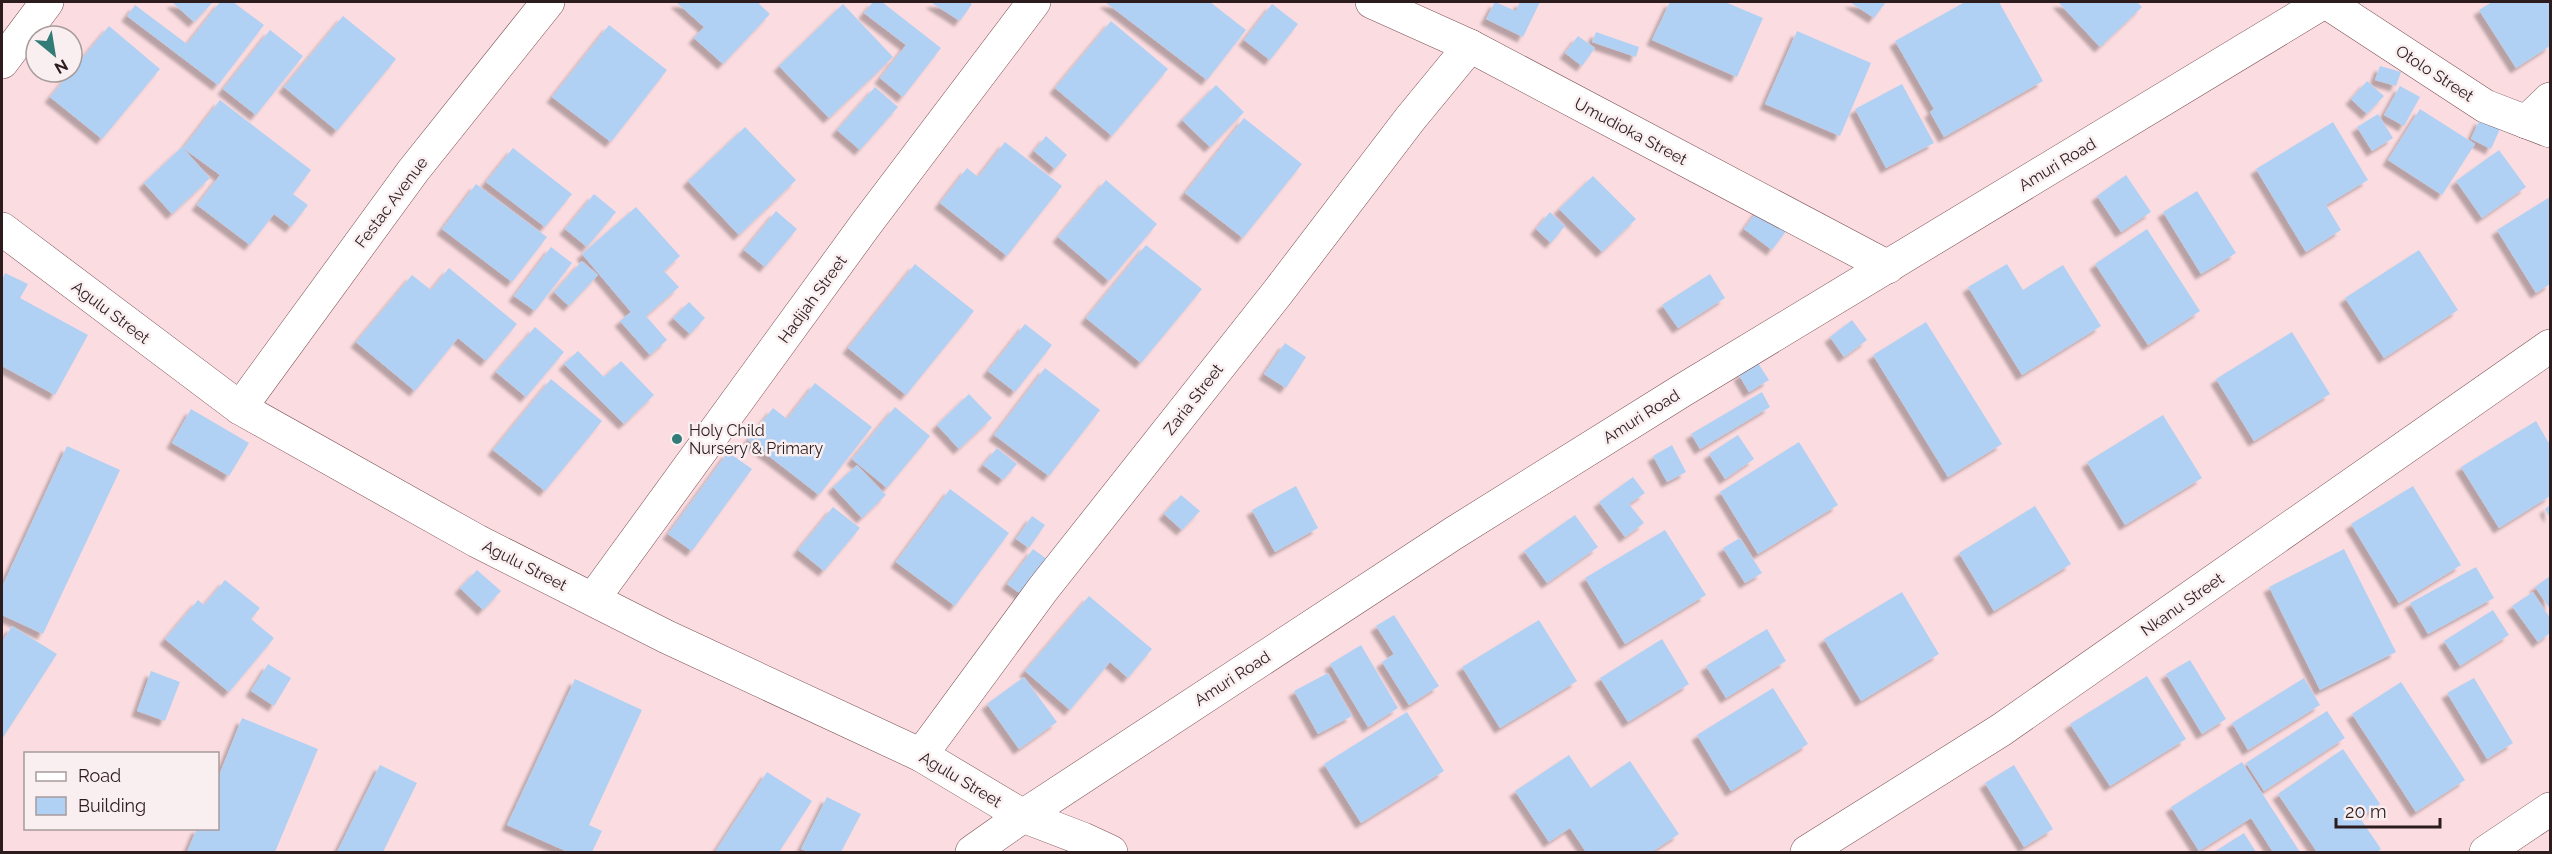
<svg xmlns="http://www.w3.org/2000/svg" width="2552" height="854" viewBox="0 0 2552 854" font-family="Raleway,sans-serif">
<style>
.building{fill:#b1d1f4;filter:url(#shadow)}
.lines{fill:none;stroke-linecap:round;stroke-linejoin:round}
.street-casing{stroke:#7a5055;stroke-width:34}
.secondary-casing{stroke:#7a5055;stroke-width:34}
.street{stroke:#fff;stroke-width:33}
.secondary{stroke:#fff;stroke-width:33}
.poi-dot{fill:#327b77;stroke:#faeff0;stroke-width:2}
.labels{text-anchor:middle;stroke-width:5;stroke-linejoin:round;paint-order:stroke}
.street-label{font-size:16px;fill:#2d1c1e;stroke:#faeff0}
.poi-label{font-size:16px;fill:#2d1c1e;stroke:#faeff0;text-anchor:start}
</style>
<defs>
<filter id="shadow"><feDropShadow dx="-5.5" dy="5.5" stdDeviation="1.5" flood-color="#0004"/></filter>
</defs>
<rect width="100%" height="100%" fill="#fbdce0"/>
<g class="building">
<polygon points="172,2 213,2 194,22"/>
<polygon points="220,2 233,2 264,25 218,85 127,16 135,5 187,44"/>
<polygon points="676,2 761,2 759,4 770,14 723,64 694,38 704,27"/>
<polygon points="873,2 882,2 941,48 903,97 880,78 906,45 864,13"/>
<polygon points="933,2 969,2 972,4 960,21 932,3"/>
<polygon points="1105,2 1210,2 1246,30 1207,80"/>
<polygon points="1495,2 1516,11 1520,2 1540,2 1523,37 1486,19"/>
<polygon points="1670,2 1725,2 1763,18 1737,77 1652,40"/>
<polygon points="1850,2 1886,2 1874,18"/>
<polygon points="1965,2 1999,2 2043,81 1944,137 1930,112 1934,109 1895,41"/>
<polygon points="2058,2 2137,2 2142,7 2100,47"/>
<polygon points="2492,2 2550,2 2550,46 2516,68 2479,10"/>
<polygon points="843,4 893,57 829,118 779,66"/>
<polygon points="1272,4 1298,24 1270,60 1244,40"/>
<polygon points="343,16 396,59 337,131 284,87"/>
<polygon points="1111,21 1168,69 1112,136 1055,88"/>
<polygon points="609,25 667,70 611,142 552,97"/>
<polygon points="109,26 160,69 102,139 50,97"/>
<polygon points="270,30 303,56 256,115 223,89"/>
<polygon points="1797,31 1871,63 1840,136 1765,104"/>
<polygon points="1596,32 1639,47 1636,57 1592,42"/>
<polygon points="1578,36 1595,48 1582,66 1565,53"/>
<polygon points="2380,66 2401,72 2396,86 2375,80"/>
<polygon points="2367,81 2384,96 2367,114 2351,99"/>
<polygon points="1902,84 1934,143 1886,168 1855,109"/>
<polygon points="1216,85 1244,112 1210,147 1182,120"/>
<polygon points="2400,86 2420,97 2404,126 2384,115"/>
<polygon points="875,87 898,107 860,150 837,130"/>
<polygon points="220,100 311,170 293,194 308,205 291,227 274,214 250,245 197,205 220,175 183,148"/>
<polygon points="2420,109 2475,144 2442,195 2388,160"/>
<polygon points="2378,114 2393,138 2372,151 2357,127"/>
<polygon points="1244,118 1302,164 1243,238 1185,193"/>
<polygon points="2480,119 2500,129 2491,149 2471,139"/>
<polygon points="2333,122 2368,180 2326,205 2341,230 2306,252 2256,169"/>
<polygon points="745,127 796,180 739,235 688,181"/>
<polygon points="1046,136 1067,155 1055,169 1034,151"/>
<polygon points="1005,142 1062,186 1007,256 940,203 967,168 978,177"/>
<polygon points="182,147 210,178 172,214 144,183"/>
<polygon points="513,148 572,194 545,227 486,182"/>
<polygon points="2499,150 2526,187 2482,218 2456,181"/>
<polygon points="2126,175 2151,212 2121,232 2097,196"/>
<polygon points="1593,176 1636,219 1602,252 1559,209"/>
<polygon points="1106,180 1157,224 1109,281 1058,237"/>
<polygon points="476,184 547,237 512,282 442,229"/>
<polygon points="2197,191 2236,253 2201,274 2163,212"/>
<polygon points="594,194 616,212 587,247 565,229"/>
<polygon points="2550,197 2550,284 2536,293 2497,230"/>
<polygon points="1761,206 1789,227 1772,250 1744,229"/>
<polygon points="636,207 680,256 664,271 679,287 646,316 667,340 650,355 620,321 631,312 582,254"/>
<polygon points="776,211 797,229 765,267 744,250"/>
<polygon points="1550,212 1565,226 1551,243 1536,229"/>
<polygon points="2147,229 2200,311 2148,345 2095,264"/>
<polygon points="1146,245 1202,289 1141,363 1086,318"/>
<polygon points="551,247 572,263 535,311 514,296"/>
<polygon points="2419,250 2458,310 2384,358 2345,298"/>
<polygon points="582,261 598,275 569,306 554,292"/>
<polygon points="915,264 974,311 906,395 848,348"/>
<polygon points="2007,264 2023,290 2063,265 2101,326 2022,375 1968,287"/>
<polygon points="449,268 517,324 486,361 458,338 415,391 356,342 412,275 431,290"/>
<polygon points="5,273 28,284 20,298 88,335 55,395 2,366 2,280"/>
<polygon points="1710,274 1725,298 1678,328 1662,305"/>
<polygon points="689,302 705,318 690,334 673,318"/>
<polygon points="1852,320 1867,340 1844,357 1830,337"/>
<polygon points="1926,322 2002,444 1948,477 1873,355"/>
<polygon points="1025,324 1052,345 1015,392 988,371"/>
<polygon points="535,327 564,352 526,397 496,372"/>
<polygon points="2292,332 2330,394 2254,441 2216,379"/>
<polygon points="1285,343 1306,357 1286,388 1264,374"/>
<polygon points="578,351 604,377 621,361 654,395 624,424 564,364"/>
<polygon points="1758,363 1769,380 1749,392 1739,375"/>
<polygon points="1045,368 1100,410 1049,476 994,435"/>
<polygon points="551,379 602,421 545,491 493,450"/>
<polygon points="815,383 872,427 819,495 748,440 773,408 787,419"/>
<polygon points="1762,392 1770,407 1700,449 1691,434"/>
<polygon points="969,394 992,418 959,449 937,425"/>
<polygon points="895,407 930,436 887,488 852,459"/>
<polygon points="191,409 249,443 229,476 172,443"/>
<polygon points="2163,415 2202,478 2125,525 2087,462"/>
<polygon points="2536,421 2550,445 2550,496 2499,528 2461,467"/>
<polygon points="1738,435 1754,459 1725,479 1709,454"/>
<polygon points="1799,442 1838,505 1758,554 1720,492"/>
<polygon points="1672,445 1686,472 1667,482 1653,456"/>
<polygon points="67,446 120,470 43,634 2,615 2,587"/>
<polygon points="997,448 1017,464 1003,480 983,465"/>
<polygon points="728,452 752,469 692,551 668,534"/>
<polygon points="857,465 886,495 862,518 833,487"/>
<polygon points="1633,477 1645,493 1629,504 1644,523 1625,537 1599,502"/>
<polygon points="1296,486 1318,528 1275,552 1252,510"/>
<polygon points="2413,486 2461,565 2399,603 2351,524"/>
<polygon points="950,489 1009,533 955,606 896,562"/>
<polygon points="1181,495 1200,511 1182,530 1164,514"/>
<polygon points="2550,505 2550,518 2545,509"/>
<polygon points="2035,506 2071,564 1994,611 1959,553"/>
<polygon points="833,507 860,528 824,571 798,550"/>
<polygon points="1575,515 1598,547 1547,583 1524,551"/>
<polygon points="1032,516 1045,525 1029,548 1016,539"/>
<polygon points="1665,530 1706,595 1625,644 1585,578"/>
<polygon points="1740,538 1762,573 1745,583 1723,548"/>
<polygon points="1033,549 1048,560 1022,595 1007,584"/>
<polygon points="2344,549 2396,652 2320,690 2269,587"/>
<polygon points="2476,567 2494,598 2428,634 2410,603"/>
<polygon points="477,570 501,591 483,610 460,588"/>
<polygon points="2550,576 2550,609 2535,587"/>
<polygon points="225,580 260,608 251,619 274,638 229,692 165,639 198,600 204,605"/>
<polygon points="1902,592 1939,654 1861,701 1824,639"/>
<polygon points="2533,592 2550,618 2550,633 2538,642 2512,606"/>
<polygon points="1089,596 1152,649 1128,678 1110,662 1070,710 1025,671"/>
<polygon points="2493,610 2509,635 2460,666 2444,641"/>
<polygon points="1394,615 1439,686 1409,705 1382,662 1394,654 1376,626"/>
<polygon points="1539,620 1577,681 1500,728 1462,667"/>
<polygon points="12,626 57,654 2,739 2,642"/>
<polygon points="1767,629 1786,661 1726,698 1706,666"/>
<polygon points="1662,639 1689,684 1628,722 1600,678"/>
<polygon points="1361,645 1398,708 1368,727 1330,664"/>
<polygon points="2190,660 2226,719 2202,734 2166,674"/>
<polygon points="268,664 291,678 274,706 251,691"/>
<polygon points="151,671 180,682 165,721 137,711"/>
<polygon points="1328,673 1352,716 1318,734 1294,691"/>
<polygon points="2147,676 2186,739 2110,786 2070,724"/>
<polygon points="1024,677 1057,722 1019,749 987,704"/>
<polygon points="2304,678 2320,705 2248,750 2232,723"/>
<polygon points="2474,678 2513,743 2487,759 2447,693"/>
<polygon points="575,679 642,710 589,825 602,831 592,852 568,852 507,825"/>
<polygon points="2401,682 2465,780 2416,812 2352,714"/>
<polygon points="1773,688 1808,744 1731,791 1697,735"/>
<polygon points="2327,711 2345,738 2264,791 2246,763"/>
<polygon points="1407,712 1444,771 1361,823 1324,764"/>
<polygon points="242,718 318,749 275,852 187,852 197,828 218,828 218,778"/>
<polygon points="2343,749 2380,804 2360,818 2381,849 2377,852 2317,852 2278,794"/>
<polygon points="1569,755 1591,788 1630,761 1679,834 1652,852 1586,852 1570,828 1549,842 1515,791"/>
<polygon points="2242,762 2300,852 2273,852 2251,818 2199,851 2171,807"/>
<polygon points="380,765 417,783 383,852 337,852"/>
<polygon points="2014,765 2053,829 2024,847 1985,783"/>
<polygon points="767,772 812,801 779,852 715,852"/>
<polygon points="827,797 861,814 841,852 809,852 801,849"/>
<polygon points="2244,833 2256,852 2214,852"/>
</g>
<g class="lines">
<defs>
<g id="street">
<polyline points="1372,2 1470,46 1888,267"/>
<polyline points="2326,2 2485,106 2550,131"/>
<polyline points="2,62 47,2"/>
<polyline points="2526,122 2550,99"/>
<polyline points="2,229 240,408 477,541 667,637 921,755 1023,816 1083,839 1111,852"/>
<polyline points="240,408 413,171 548,2"/>
<polyline points="593,599 866,224 1034,2"/>
<polyline points="921,755 1043,589 1278,292 1410,119 1470,46"/>
<polyline points="1807,852 2001,730 2550,346"/>
<polyline points="2486,852 2550,809"/>
</g>
<polyline id="secondary" points="972,852 1023,816 1454,533 1683,390 2324,2"/>
</defs>
<use href="#street" class="street-casing"/>
<use href="#secondary" class="secondary-casing"/>
<use href="#street" class="street"/>
<use href="#secondary" class="secondary"/>
</g>
<circle class="poi-dot" cx="677" cy="439" r="6"/>
<g class="labels">
<g class="street-label">
<text transform="translate(2435 73) rotate(33)" y="6">Otolo Street</text>
<text transform="translate(1631 131) rotate(28)" y="6">Umudioka Street</text>
<text transform="translate(2057 164) rotate(-31)" y="6">Amuri Road</text>
<text transform="translate(391 202) rotate(-53)" y="6">Festac Avenue</text>
<text transform="translate(812 299) rotate(-54)" y="6">Hadijah Street</text>
<text transform="translate(111 312) rotate(37)" y="6">Agulu Street</text>
<text transform="translate(1193 399) rotate(-52)" y="6">Zaria Street</text>
<text transform="translate(1641 416) rotate(-32)" y="6">Amuri Road</text>
<text transform="translate(525 565) rotate(27)" y="6">Agulu Street</text>
<text transform="translate(2182 604) rotate(-35)" y="6">Nkanu Street</text>
<text transform="translate(1232 678) rotate(-33)" y="6">Amuri Road</text>
<text transform="translate(961 779) rotate(31)" y="6">Agulu Street</text>
</g>
<g class="poi-label">
<text x="689" y="436">Holy Child<tspan x="689" dy="18">Nursery &amp; Primary</tspan></text>
</g>
</g>
<rect width="2552" height="854" fill="none" stroke="#2d1c1e" stroke-width="6"/>
<rect x="24" y="752" width="195" height="78" fill="#faeff0" stroke="#a89b9c" stroke-width="1.5"/>
<rect x="36" y="772" width="30" height="9" fill="#ffffff" stroke="#a89b9c" stroke-width="1.5"/>
<text x="78" y="782" font-size="18" fill="#2d1c1e">Road</text>
<rect x="36" y="797" width="30" height="18" fill="#b1d1f4" stroke="#a89b9c" stroke-width="1.5"/>
<text x="78" y="812" font-size="18" fill="#2d1c1e">Building</text>
<g transform="translate(54 54) rotate(150)"><circle r="28" fill="#faeff0" stroke="#a89b9c" stroke-width="1.5"/>
<path d="M0-4.5L10 22L0 15L-10 22Z" fill="#327b77"/>
<text y="-9" font-size="16" font-weight="bold" text-anchor="middle" fill="#2d1c1e">N</text>
</g>
<path d="M2336 818v9h104v-9" fill="none" stroke="#2d1c1e" stroke-width="3"/>
<text x="2345" y="818" font-size="18" fill="#2d1c1e" stroke="#faeff0" stroke-width="4.5" paint-order="stroke">20 m</text>
</svg>
